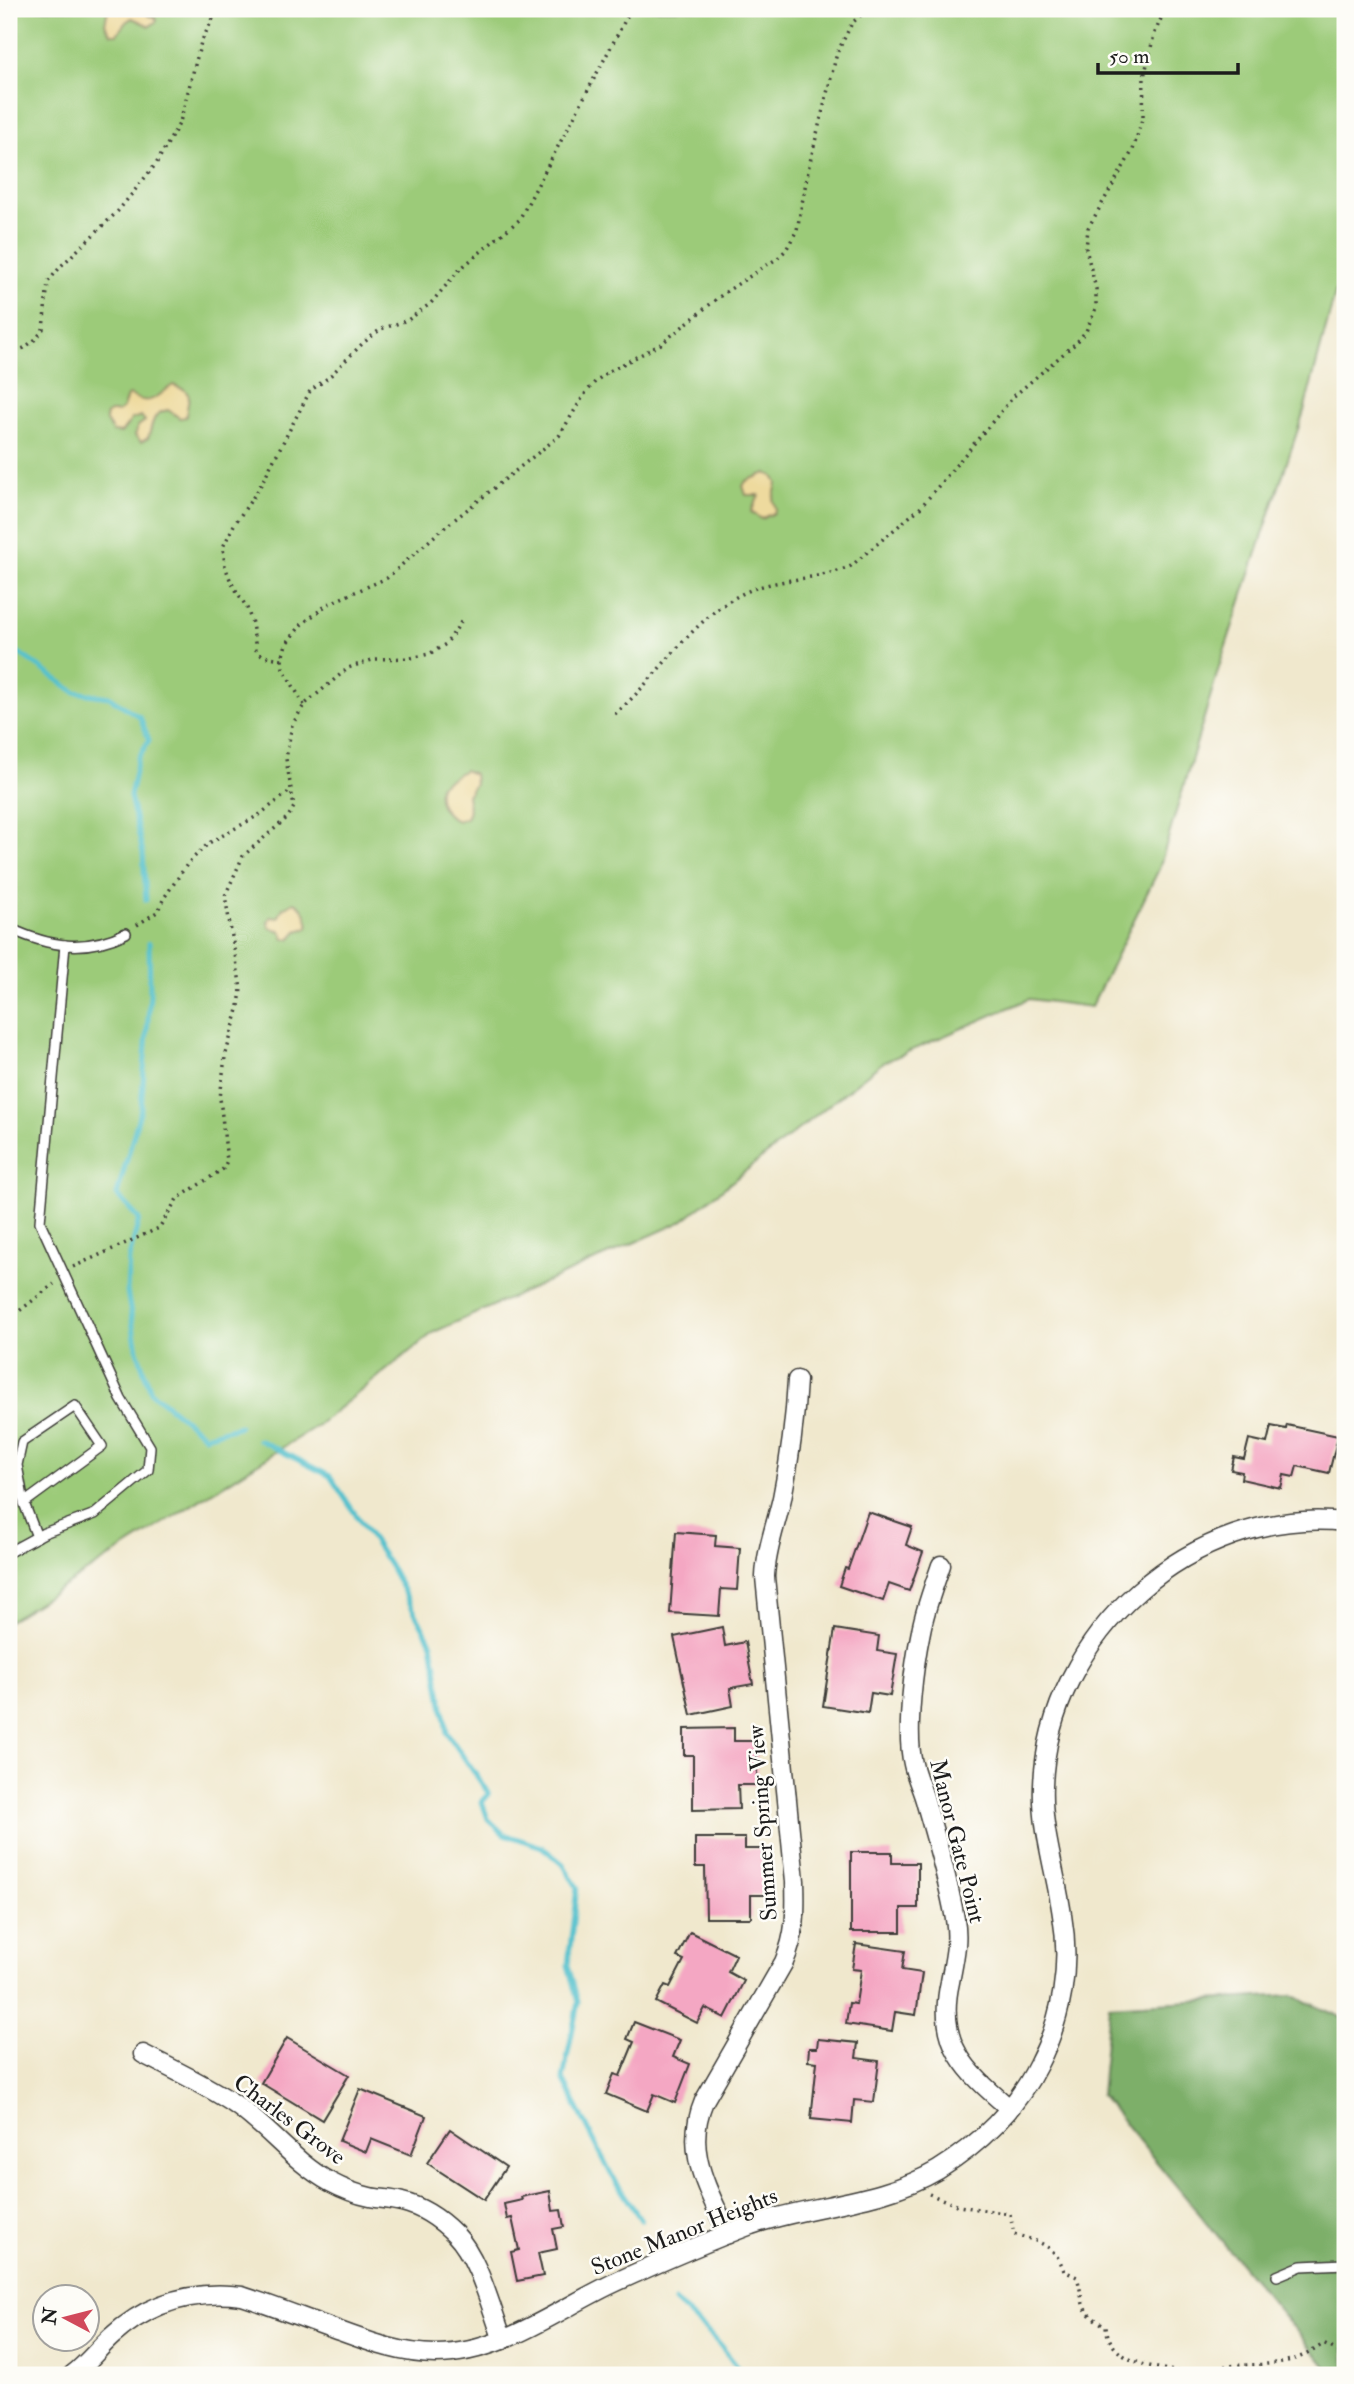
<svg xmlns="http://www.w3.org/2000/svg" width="1354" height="2384" viewBox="0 0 1354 2384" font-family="'IM FELL Double Pica',serif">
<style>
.green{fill:#9ccb79;stroke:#5c744a;stroke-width:2}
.forest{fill:#7daf69;stroke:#4c6642;stroke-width:2}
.sand{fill:#eeda9e;stroke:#857b5d;stroke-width:2}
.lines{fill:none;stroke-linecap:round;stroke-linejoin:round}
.stream{stroke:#55c1cd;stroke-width:5}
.building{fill:#f4a7c3}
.lane-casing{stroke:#3c3b37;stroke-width:12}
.street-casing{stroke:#3c3b37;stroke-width:21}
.path{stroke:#3c3b37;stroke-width:3.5;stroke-dasharray:2 5;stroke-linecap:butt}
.lane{stroke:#fff;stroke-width:9}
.street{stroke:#fff;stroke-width:18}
.labels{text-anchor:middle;stroke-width:5;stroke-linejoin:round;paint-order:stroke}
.street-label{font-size:23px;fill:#1c1c1c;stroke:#fdfcf7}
</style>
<rect width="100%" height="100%" fill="#fdfcf7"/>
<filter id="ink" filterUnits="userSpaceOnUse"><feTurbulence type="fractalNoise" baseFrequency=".0143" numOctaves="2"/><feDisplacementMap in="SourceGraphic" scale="14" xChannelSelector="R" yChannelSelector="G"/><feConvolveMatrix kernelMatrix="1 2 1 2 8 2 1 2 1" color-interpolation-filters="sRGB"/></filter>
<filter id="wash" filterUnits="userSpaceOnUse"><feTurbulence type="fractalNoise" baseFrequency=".00686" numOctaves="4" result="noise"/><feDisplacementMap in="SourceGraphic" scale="28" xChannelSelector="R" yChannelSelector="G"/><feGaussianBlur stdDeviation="1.57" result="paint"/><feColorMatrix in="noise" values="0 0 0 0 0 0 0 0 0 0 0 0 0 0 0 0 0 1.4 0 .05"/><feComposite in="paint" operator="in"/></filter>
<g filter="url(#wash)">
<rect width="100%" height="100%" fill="#f0e8cd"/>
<polygon class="green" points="9,9 1345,9 1345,256 1304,411 1220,664 1159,869 1091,1007 1029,999 882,1063 681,1222 434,1332 318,1425 9,1621"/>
<polygon class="forest" points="1291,1995 1345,2019 1345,2375 1333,2375 1101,2095 1109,2006"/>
<g class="sand">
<polygon points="108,9 143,9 149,16 155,17 157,21 150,26 132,18 126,22 117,34 111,34 105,24"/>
<path d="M 173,385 L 185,390 L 189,396 L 186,417 L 180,418 L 168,410 C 151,413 153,425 148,438 L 141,442 L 135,436 L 138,426 L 145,421 L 141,416 L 132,419 L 121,433 L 113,432 L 106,421 L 106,415 L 110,412 L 118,412 L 123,408 L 127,396 L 130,395 C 152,408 157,395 173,385 Z"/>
<polygon points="766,473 773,476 777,483 773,500 776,509 774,513 762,519 751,512 759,495 746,495 743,486 746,481"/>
<path d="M 464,770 L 474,774 L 475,784 L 467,795 C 468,804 471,809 466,818 L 457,821 C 444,813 435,801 440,785 Z"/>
<path d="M 294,902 C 302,904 310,919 308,928 L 297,931 L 290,939 L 284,939 L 281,931 L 269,927 L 268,921 L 271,917 L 278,918 L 283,908 Z"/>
</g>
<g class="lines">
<g class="stream">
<polyline points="9,646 75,692 109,697 140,717 149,740 138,758 130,796 143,853 146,900"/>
<polyline points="149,943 150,994 141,1108 117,1195 139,1219 129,1258 127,1291 137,1350 151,1392 205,1436 240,1426"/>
<polyline points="259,1440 330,1476 390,1566 432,1644 447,1733 489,1794 482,1802 488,1819 504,1834 542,1847 563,1864 577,1887 568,1965 578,2002 563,2079 611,2174 641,2220"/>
<polyline points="675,2302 715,2339 744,2375"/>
</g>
</g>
<g id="blocks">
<g class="building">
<polygon points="1287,1425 1338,1436 1329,1473 1297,1466 1294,1477 1284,1475 1281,1488 1241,1479 1242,1472 1231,1470 1234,1457 1244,1459 1249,1439 1267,1443 1271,1426 1286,1429"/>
<polygon points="868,1512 912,1527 906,1545 923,1552 909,1591 889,1584 883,1601 839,1586 845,1568 848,1569"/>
<polygon points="676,1532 716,1535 715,1546 740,1548 737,1590 721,1589 719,1616 670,1613"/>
<polygon points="722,1627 725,1646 745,1642 753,1684 730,1688 733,1706 691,1715 674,1637"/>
<polygon points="835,1629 879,1636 877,1651 897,1654 890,1696 871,1693 868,1713 823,1706"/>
<polygon points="734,1728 734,1741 757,1741 757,1785 738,1785 739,1809 693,1810 693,1755 684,1755 684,1729"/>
<polygon points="695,1838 745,1838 745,1849 768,1849 768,1895 751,1895 751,1918 706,1918 705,1867 695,1867"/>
<polygon points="851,1852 892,1852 892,1863 918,1863 918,1908 901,1908 901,1932 851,1932"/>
<polygon points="690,1932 736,1955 728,1972 744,1981 725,2018 705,2008 697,2023 656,2002 665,1985 670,1987 684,1960 677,1957"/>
<polygon points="856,1944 905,1951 902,1970 922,1973 916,2015 895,2012 892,2031 846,2024 849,2003 856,2004 861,1970 852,1969"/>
<polygon points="634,2022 680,2040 673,2057 690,2064 675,2103 654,2094 647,2111 606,2094 614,2074 620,2076 634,2042 627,2039"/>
<polygon points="287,2038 349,2075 322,2120 261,2083"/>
<polygon points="818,2039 858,2043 856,2058 879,2061 874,2102 854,2100 852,2123 811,2119 817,2062 808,2061 809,2048 817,2048"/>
<polygon points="360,2089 426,2116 411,2155 371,2139 366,2152 339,2141"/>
<polygon points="450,2129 506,2167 484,2200 427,2163"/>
<polygon points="550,2191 553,2211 561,2210 564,2227 553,2229 557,2249 538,2253 543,2276 517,2281 511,2252 519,2250 512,2218 507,2219 504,2204 522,2200 521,2197"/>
</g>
</g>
</g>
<g filter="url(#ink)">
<use href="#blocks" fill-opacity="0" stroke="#3c3b37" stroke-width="2"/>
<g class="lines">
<defs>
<g id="lane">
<path d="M 9,928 C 49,947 85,953 126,933"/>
<polyline points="24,1503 102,1446 75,1406 22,1442 17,1465 24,1503 37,1537"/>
<polyline points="9,1552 44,1533 95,1514 148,1470 150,1447 121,1399 40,1222 65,945"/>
<polyline points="1277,2276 1301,2266 1345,2264"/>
</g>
<g id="street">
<path d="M 941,1565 C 934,1586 925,1609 921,1631 C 914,1664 905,1732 913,1764 C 916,1778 923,1791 926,1804 C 937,1842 948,1880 955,1919 C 959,1941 954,1960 950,1982 C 936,2044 966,2071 1009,2108"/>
<path d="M 143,2054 C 174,2070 207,2085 236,2105 C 269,2128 295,2163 330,2182 C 343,2189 356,2194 370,2197 C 380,2199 391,2199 402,2202 C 423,2207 440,2219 455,2234 C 479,2258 491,2309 503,2340"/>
<path d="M 728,2234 C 708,2188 683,2151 704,2101 L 784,1962 C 796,1935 796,1911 795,1881 L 765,1577 C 766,1550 776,1525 782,1498 C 790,1459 795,1420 797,1380"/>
<path d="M 72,2375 C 87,2364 97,2350 111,2337 C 148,2303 193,2290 242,2296 C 273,2306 303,2318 334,2329 C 367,2341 400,2354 436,2354 C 502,2354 559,2308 616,2282 C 660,2262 706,2242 751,2225 C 812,2204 882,2203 938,2170 C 979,2145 1017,2108 1038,2065 C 1062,2019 1071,1966 1062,1915 C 1056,1872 1041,1829 1043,1786 C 1048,1634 1193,1505 1345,1522"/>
</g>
</defs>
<use href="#lane" class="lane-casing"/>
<use href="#street" class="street-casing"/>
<g class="path">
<polyline points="9,353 24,348 37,338 43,329 48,282 61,266 118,211 156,164 180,122 201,42 218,9"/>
<polyline points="282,659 263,656 256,650 252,623 247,608 231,582 225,566 223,547 234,525 258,490 310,391 329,377 363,343 381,329 408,320 431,303 460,269 519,220 631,9"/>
<polyline points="304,705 283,668 282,659 286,644 302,624 328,604 387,578 439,532 559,436 584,395 595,382 606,373 661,344 724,293 778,258 786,250 797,230 809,166 837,53 852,23 868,9"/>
<path d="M 615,714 C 659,677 693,616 746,592 C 779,577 818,581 851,566 L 920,508 L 1014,396 L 1076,343 L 1086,331 L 1096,308 L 1096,289 L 1086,249 L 1088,228 L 1133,150 L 1143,116 L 1144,77 L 1154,35 L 1165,9"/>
<polyline points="137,925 157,912 164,898 188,863 209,843 259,815 290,791"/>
<polyline points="73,1267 159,1228 177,1199 223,1169 227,1161 220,1098 225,1057 239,1006 241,989 225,896 243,856 288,817 294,807 286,759 292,725 304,705 348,668 375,659 411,658 429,654 446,644 463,619"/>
<polyline points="9,1319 54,1284"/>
<path d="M 929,2194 L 959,2206 L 1010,2214 L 1014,2234 C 1039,2242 1055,2244 1064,2271 L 1077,2277 C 1085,2304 1077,2310 1106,2326 C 1110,2368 1165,2368 1197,2375"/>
<path d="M 1198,2375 C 1211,2363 1249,2366 1267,2364 C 1289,2362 1306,2357 1323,2344 L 1345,2354"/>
</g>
<use href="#lane" class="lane"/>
<use href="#street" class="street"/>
</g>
</g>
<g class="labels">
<g class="street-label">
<text transform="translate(762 1823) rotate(-94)" y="8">Summer Spring View</text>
<text transform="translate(958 1841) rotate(76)" y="8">Manor Gate Point</text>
<text transform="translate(290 2119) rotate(37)" y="8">Charles Grove</text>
<text transform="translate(684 2231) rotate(-22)" y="8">Stone Manor Heights</text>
</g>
</g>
<rect width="1354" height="2384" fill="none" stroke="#fdfcf7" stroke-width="35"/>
<g transform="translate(66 2318) rotate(277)"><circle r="33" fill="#fdfcf7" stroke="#a3a29f" stroke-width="2"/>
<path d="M0-5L12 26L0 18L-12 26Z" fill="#d1495b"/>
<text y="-10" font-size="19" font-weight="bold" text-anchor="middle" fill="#1c1c1c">N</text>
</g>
<path d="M1098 63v10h140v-10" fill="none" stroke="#1c1c1c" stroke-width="3.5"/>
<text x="1109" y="63" font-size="21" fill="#1c1c1c" stroke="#fdfcf7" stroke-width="5" paint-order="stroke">50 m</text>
</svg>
